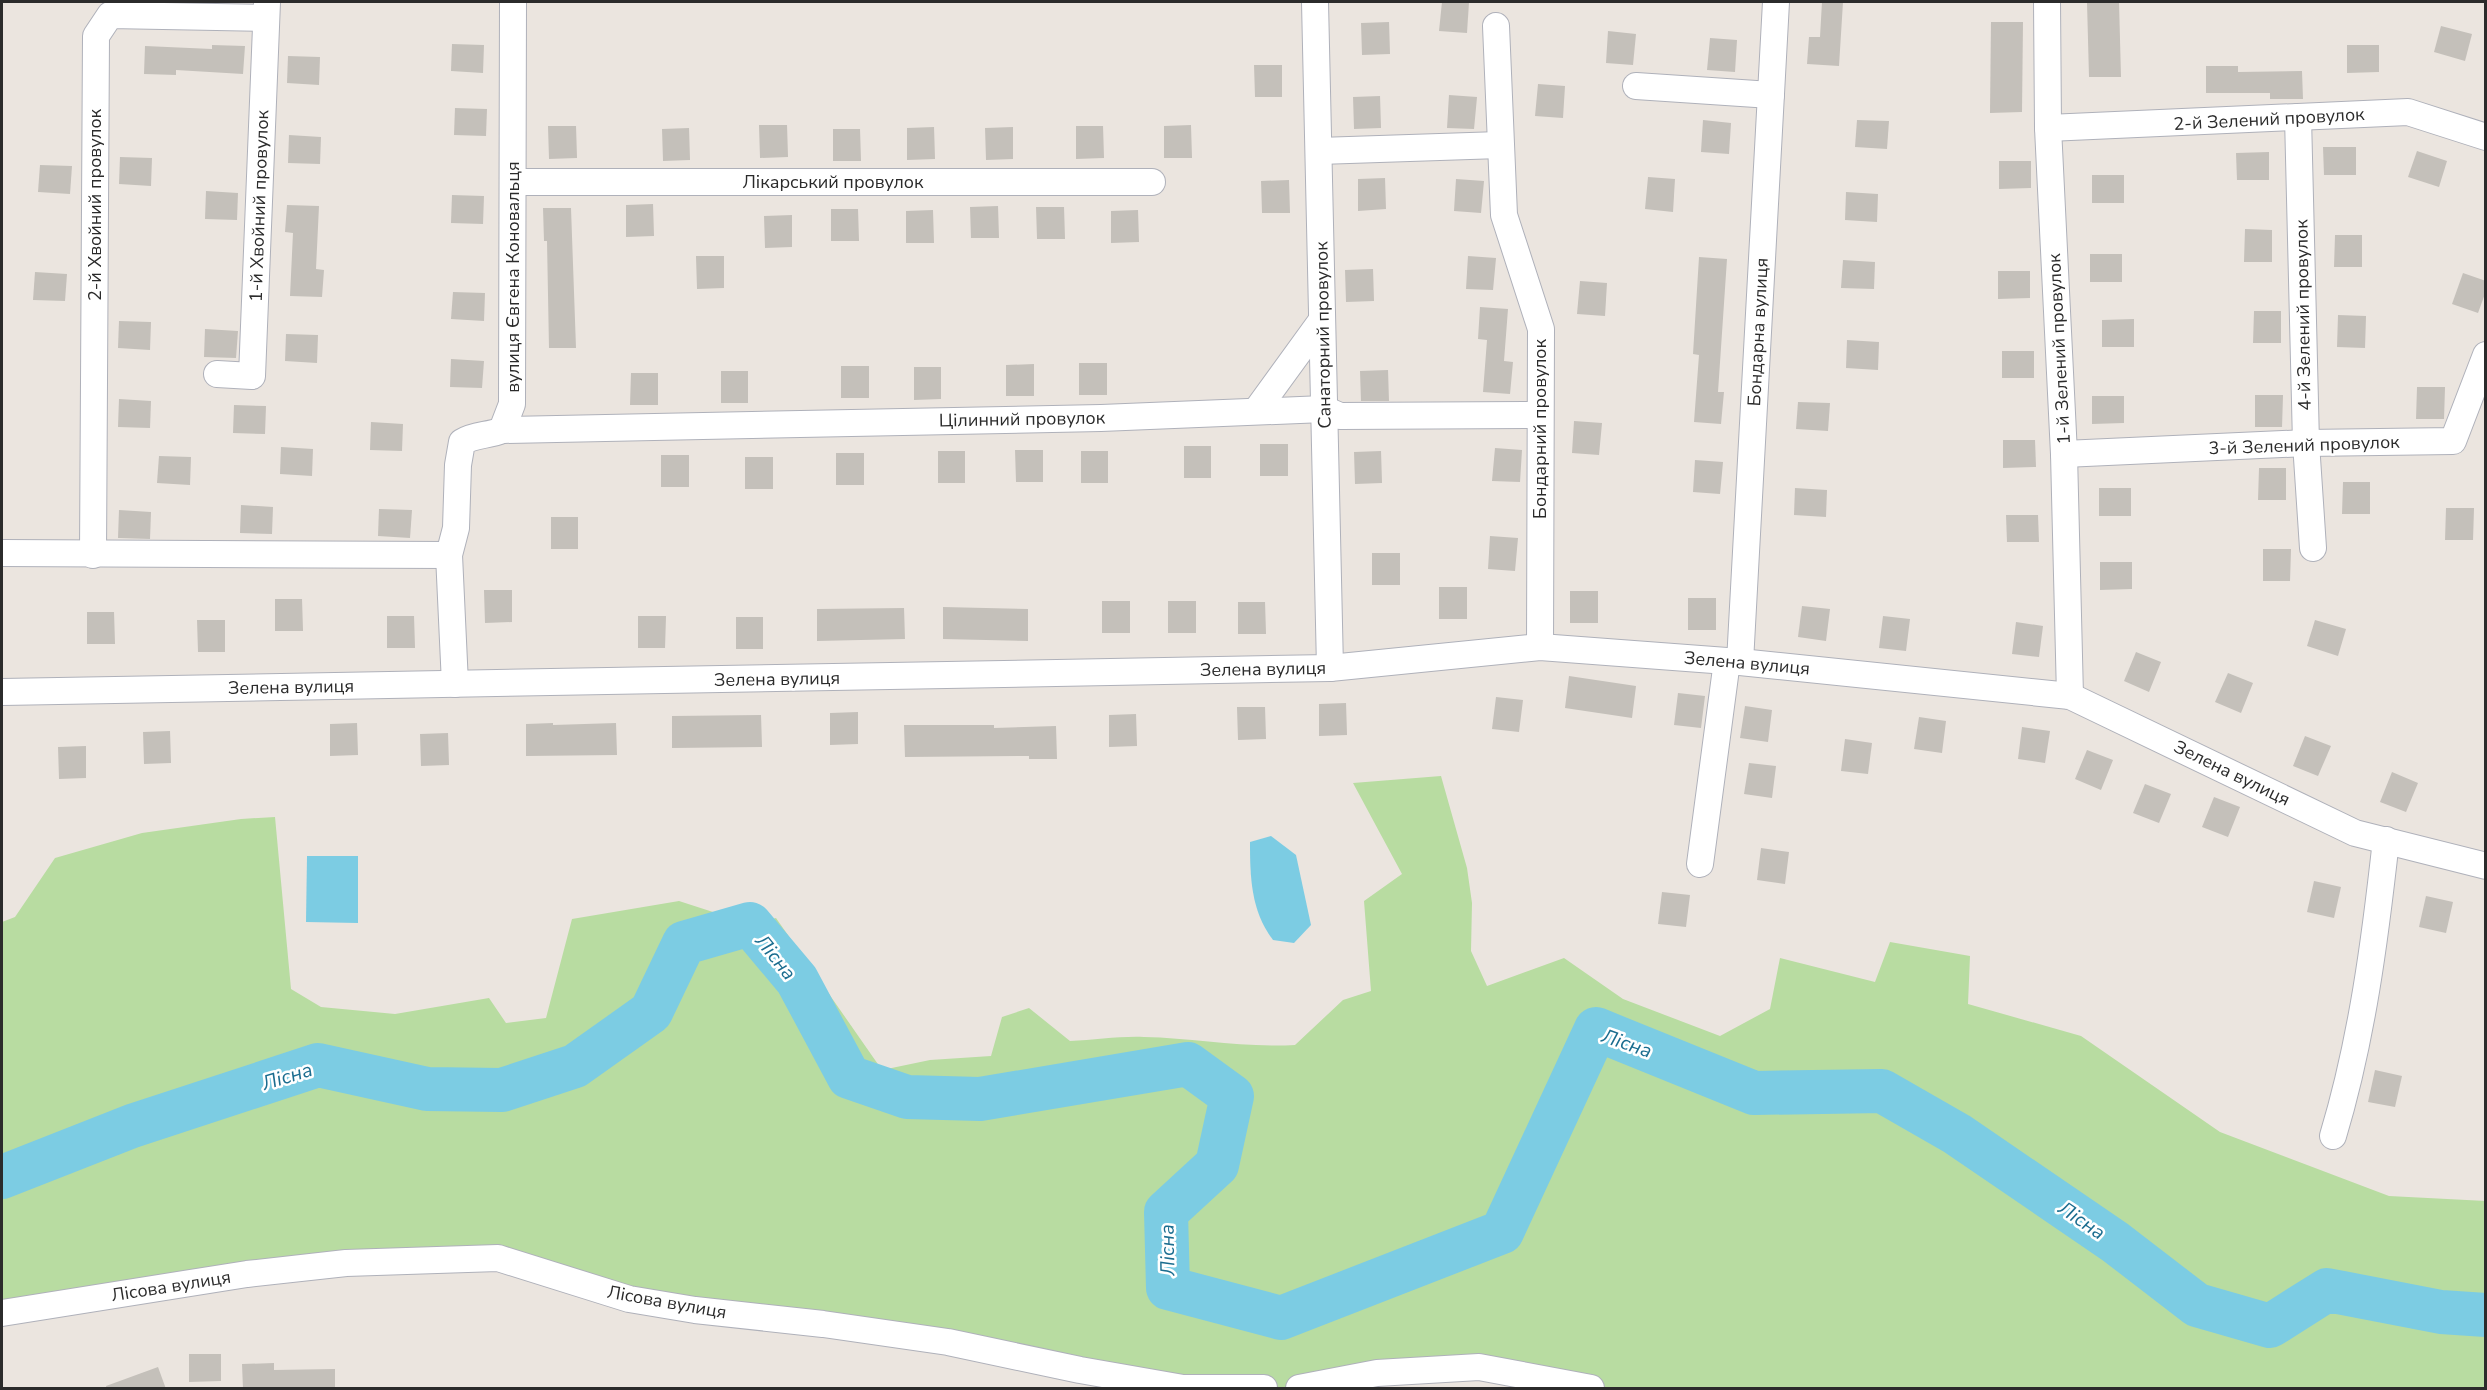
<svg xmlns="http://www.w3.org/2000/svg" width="2487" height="1390" viewBox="0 0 2487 1390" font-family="'Nunito Sans',sans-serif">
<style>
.green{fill:#b8dca1}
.water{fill:#7ccce3}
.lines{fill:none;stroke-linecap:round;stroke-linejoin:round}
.river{stroke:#7ccce3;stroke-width:44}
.building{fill:#c4c0ba}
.minor-casing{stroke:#afb1ba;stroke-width:28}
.minor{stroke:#fff;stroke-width:26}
.labels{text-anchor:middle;stroke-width:5;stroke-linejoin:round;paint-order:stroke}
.street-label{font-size:18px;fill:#2b2b2b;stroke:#fff}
.water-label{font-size:20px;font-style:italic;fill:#1b6d8f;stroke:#fff}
</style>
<rect width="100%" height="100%" fill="#ebe5df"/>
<path class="green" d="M 1441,776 L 1467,868 L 1472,903 L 1471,951 L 1487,986 L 1564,958 L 1623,999 L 1720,1036 L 1770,1009 L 1780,958 L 1875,982 L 1890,942 L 1970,956 L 1968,1004 L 2081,1036 L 2220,1132 L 2389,1196 L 2486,1201 L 2485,1388 L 1591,1388 L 1479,1367 L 1299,1388 L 1183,1388 L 695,1310 L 498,1258 L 2,1313 L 2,922 L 15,917 L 55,858 L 142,833 L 241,819 L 275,817 L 291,989 L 321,1007 L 395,1014 L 489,998 L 506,1023 L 546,1018 L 572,919 L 679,901 L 750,924 L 776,918 L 882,1070 L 930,1060 L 991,1056 L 1002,1017 L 1029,1008 L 1070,1041 C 1095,1040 1120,1036 1144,1037 C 1195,1038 1244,1048 1295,1045 L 1343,1000 L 1371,991 L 1364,901 L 1402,874 L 1353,783 Z"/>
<g class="water">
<path d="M 1271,836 L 1296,855 L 1311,925 L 1294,943 L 1273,940 C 1251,911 1250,878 1250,842 Z"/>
<polygon points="307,856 358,856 358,923 306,922"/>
</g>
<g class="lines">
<polyline class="river" points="2,1177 132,1126 318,1065 427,1089 502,1090 575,1066 651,1012 684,943 750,924 797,980 849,1077 907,1097 980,1099 1188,1064 1232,1096 1217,1165 1166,1212 1168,1288 1281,1318 1502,1232 1596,1029 1754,1093 1882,1091 1957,1134 2115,1242 2197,1305 2270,1326 2327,1290 2441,1312 2486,1315"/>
</g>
<g class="building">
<polygon points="1442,2 1469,2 1467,33 1439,31"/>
<polygon points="1822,2 1843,2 1839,66 1807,64 1809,37 1820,37"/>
<polygon points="2087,2 2119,2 2121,77 2089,77"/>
<polygon points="1389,22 1390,54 1362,55 1361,23"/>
<polygon points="1991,22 2023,22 2022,112 1990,113"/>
<polygon points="2441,26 2472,34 2465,61 2434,52"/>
<polygon points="1608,31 1636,34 1633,65 1606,63"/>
<polygon points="1710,38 1737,40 1735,72 1707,70"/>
<polygon points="452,44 484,45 483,73 451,71"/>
<polygon points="212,45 245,46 243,74 176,70 176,75 144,74 145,46 212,49"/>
<polygon points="2347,45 2379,45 2379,72 2347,73"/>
<polygon points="288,56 320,57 319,85 287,83"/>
<polygon points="1254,65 1282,65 1282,97 1255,97"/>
<polygon points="2206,66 2238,66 2238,72 2302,71 2303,99 2270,99 2270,93 2206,93"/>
<polygon points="1538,84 1565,86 1563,118 1535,116"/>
<polygon points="1449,95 1477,97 1474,129 1447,128"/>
<polygon points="1380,96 1381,128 1354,129 1353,97"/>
<polygon points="455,108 487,109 486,136 454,135"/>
<polygon points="1703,120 1731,123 1729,154 1701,152"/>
<polygon points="1857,120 1889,121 1887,149 1855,147"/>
<polygon points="759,125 787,125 788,157 760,158"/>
<polygon points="1191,125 1192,158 1164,158 1164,126"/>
<polygon points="548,126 576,126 577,158 549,159"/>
<polygon points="1076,126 1103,126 1104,158 1076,159"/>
<polygon points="934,127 935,159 907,160 907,128"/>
<polygon points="1013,127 1013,159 986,160 985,128"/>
<polygon points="689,128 690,160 663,161 662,129"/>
<polygon points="833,129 860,129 861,161 833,161"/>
<polygon points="289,135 321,137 320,164 288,163"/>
<polygon points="2323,147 2356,147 2356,175 2324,175"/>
<polygon points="2417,151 2447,161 2439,187 2408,177"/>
<polygon points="2269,152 2269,180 2237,180 2236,153"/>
<polygon points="120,157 152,158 151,186 119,184"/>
<polygon points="1999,161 2031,161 2031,188 1999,189"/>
<polygon points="40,165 72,166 70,194 38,192"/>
<rect x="2092" y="175" width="32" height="28"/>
<polygon points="1648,177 1675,179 1673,212 1645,209"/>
<polygon points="1385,178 1386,209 1358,211 1358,179"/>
<polygon points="1456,179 1484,181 1481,213 1454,211"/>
<polygon points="1289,180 1290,213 1262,213 1261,181"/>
<polygon points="206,191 238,193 237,220 205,219"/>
<polygon points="1846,192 1878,194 1877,222 1845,220"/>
<polygon points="452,195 484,196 483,224 451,223"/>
<polygon points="653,204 654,236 626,237 626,205"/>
<polygon points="287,205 319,206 316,269 324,270 322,297 290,296 293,233 285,232"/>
<polygon points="998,206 999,238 971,238 970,207"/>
<polygon points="1036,207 1064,207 1065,239 1037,239"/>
<polygon points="543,208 571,208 576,348 549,348 547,241 544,241"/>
<polygon points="831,209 858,209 859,241 831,241"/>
<polygon points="933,210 934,243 906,243 906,211"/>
<polygon points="1138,210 1139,242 1111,243 1111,211"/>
<polygon points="792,215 792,247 765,248 764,216"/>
<polygon points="2245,229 2272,230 2272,262 2244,262"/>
<polygon points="2335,235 2362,235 2362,267 2334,267"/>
<rect x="2090" y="254" width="32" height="28"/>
<polygon points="696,256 724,256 724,288 697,289"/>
<polygon points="1468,256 1496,258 1493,290 1466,289"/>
<polygon points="1699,257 1727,259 1718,392 1724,392 1721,424 1694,422 1699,355 1693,354"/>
<polygon points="1843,260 1875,262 1874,289 1841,288"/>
<polygon points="1373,269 1374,301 1346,302 1345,270"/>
<polygon points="1998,271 2030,271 2030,298 1998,299"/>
<polygon points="35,272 67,274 65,301 33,300"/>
<polygon points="2463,273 2486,281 2486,291 2478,313 2452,304"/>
<polygon points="1580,281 1607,283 1605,316 1577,314"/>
<polygon points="453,292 485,293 484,321 451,319"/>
<polygon points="1480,307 1508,309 1504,361 1513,362 1510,394 1483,392 1487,340 1478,339"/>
<polygon points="2254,311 2281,311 2281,343 2253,343"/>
<polygon points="2338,315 2366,316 2365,348 2337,347"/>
<polygon points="2134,319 2134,347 2102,347 2102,320"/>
<polygon points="119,321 151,322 150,350 118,348"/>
<polygon points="205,329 238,331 236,358 204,357"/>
<polygon points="286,334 318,335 317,363 285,361"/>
<polygon points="1847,340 1879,342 1878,370 1846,368"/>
<rect x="2002" y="351" width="32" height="27"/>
<polygon points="451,359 484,361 482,388 450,387"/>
<rect x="1079" y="363" width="28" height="32"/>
<polygon points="1034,364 1034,396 1006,396 1006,365"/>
<rect x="841" y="366" width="28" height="32"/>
<polygon points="914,367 941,367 941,399 914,400"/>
<polygon points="1388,370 1389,401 1361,401 1360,371"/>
<rect x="721" y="371" width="27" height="32"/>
<polygon points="631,373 658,373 658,405 630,405"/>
<polygon points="2417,387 2445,387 2444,419 2416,419"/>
<polygon points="2255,395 2283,395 2282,427 2255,427"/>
<polygon points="2092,396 2124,396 2124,423 2092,424"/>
<polygon points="119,399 151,401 150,428 118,427"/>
<polygon points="1798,402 1830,403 1828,431 1796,429"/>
<polygon points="234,405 266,406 265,434 233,433"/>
<polygon points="1574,421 1602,423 1599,455 1572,453"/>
<polygon points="371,422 403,424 402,451 370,450"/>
<polygon points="2003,440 2035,440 2036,467 2003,468"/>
<rect x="1260" y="444" width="28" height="32"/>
<rect x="1184" y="446" width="27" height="32"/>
<polygon points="281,447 313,449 312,476 280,474"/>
<polygon points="1495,448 1522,450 1520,482 1492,481"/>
<polygon points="1015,450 1043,450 1043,482 1016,482"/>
<rect x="938" y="451" width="27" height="32"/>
<rect x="1081" y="451" width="27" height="32"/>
<polygon points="1381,451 1382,483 1355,484 1354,452"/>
<rect x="836" y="453" width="28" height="32"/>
<rect x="661" y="455" width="28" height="32"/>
<polygon points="159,456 191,457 190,485 157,483"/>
<rect x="745" y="457" width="28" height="32"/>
<polygon points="1695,460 1723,462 1720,494 1693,492"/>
<polygon points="2259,468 2286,468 2286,500 2258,500"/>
<polygon points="2343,482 2370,482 2370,514 2342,514"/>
<polygon points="1795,488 1827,490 1826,517 1794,515"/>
<rect x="2099" y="488" width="32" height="28"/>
<polygon points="241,505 273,507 272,534 240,533"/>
<polygon points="2446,508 2474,508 2473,540 2445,540"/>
<polygon points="379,509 412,510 410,538 378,536"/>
<polygon points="119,510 151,512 150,539 118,538"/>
<polygon points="2006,515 2038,515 2039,542 2007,542"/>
<rect x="551" y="517" width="27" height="32"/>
<polygon points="1490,536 1518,538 1515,571 1488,569"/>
<polygon points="2263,549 2291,549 2290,581 2263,581"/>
<rect x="1372" y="553" width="28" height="32"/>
<polygon points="2100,562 2132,562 2132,589 2100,590"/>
<rect x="1439" y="587" width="28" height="32"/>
<polygon points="484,590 512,590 512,622 485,623"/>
<rect x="1570" y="591" width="28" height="32"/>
<rect x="1688" y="598" width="28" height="32"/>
<polygon points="275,599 302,599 303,631 275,631"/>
<rect x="1102" y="601" width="28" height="32"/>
<rect x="1168" y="601" width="28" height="32"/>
<polygon points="1238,602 1265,602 1266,634 1238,634"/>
<polygon points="1802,606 1830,609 1826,641 1798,637"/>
<polygon points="943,607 1028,609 1028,641 943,639"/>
<polygon points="904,608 905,639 817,641 817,609"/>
<polygon points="87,612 114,612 115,644 87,644"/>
<polygon points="387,616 414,616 415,648 387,648"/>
<polygon points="638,616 666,616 665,648 638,648"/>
<polygon points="1883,616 1910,619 1906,651 1879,648"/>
<rect x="736" y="617" width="27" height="32"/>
<polygon points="197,620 225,620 225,652 198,652"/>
<polygon points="2315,620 2346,629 2338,656 2307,646"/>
<polygon points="2016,622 2043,626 2039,657 2012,654"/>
<polygon points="2136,652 2161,662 2149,692 2124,681"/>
<polygon points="2228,673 2253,683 2241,713 2215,702"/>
<polygon points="1569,676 1636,686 1632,718 1565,708"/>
<polygon points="1678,693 1705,696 1701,728 1674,725"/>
<polygon points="1496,697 1523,700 1519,732 1492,729"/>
<polygon points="1346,703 1347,735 1319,736 1319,704"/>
<polygon points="1745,706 1772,710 1768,742 1740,738"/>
<polygon points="1237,707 1265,707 1266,739 1238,740"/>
<polygon points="858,712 858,744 830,745 830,713"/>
<polygon points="1136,714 1137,746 1109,747 1109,715"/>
<polygon points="761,715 762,747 672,748 672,716"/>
<polygon points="1919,717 1946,721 1942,753 1914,749"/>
<polygon points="357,723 358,755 330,756 330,724"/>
<polygon points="553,723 553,725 616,723 617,755 526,756 526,724"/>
<polygon points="904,725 994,725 994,728 1056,726 1057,759 1029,759 1029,756 905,757"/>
<polygon points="2022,727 2050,731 2045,763 2018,759"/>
<polygon points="170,731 171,763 144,764 143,732"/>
<polygon points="448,733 449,765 421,766 420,734"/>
<polygon points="2305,736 2331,746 2318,776 2293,766"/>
<polygon points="1845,739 1872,743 1868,774 1841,771"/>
<polygon points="86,746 86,778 59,779 58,747"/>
<polygon points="2087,750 2113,760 2101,790 2075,779"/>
<polygon points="1749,763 1776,766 1772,798 1744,794"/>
<polygon points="2392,772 2418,783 2406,812 2380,802"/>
<polygon points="2145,784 2171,794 2159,823 2133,813"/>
<polygon points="2214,797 2240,807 2228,837 2202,827"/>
<polygon points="1761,848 1789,852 1785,884 1757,880"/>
<polygon points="2314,881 2341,887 2334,918 2307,912"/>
<polygon points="1662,892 1690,895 1686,927 1658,924"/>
<polygon points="2426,896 2453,902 2446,933 2419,927"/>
<polygon points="2375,1070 2402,1076 2395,1107 2368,1102"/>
<polygon points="189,1354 221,1354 221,1381 189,1382"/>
<polygon points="274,1363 274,1370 335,1369 335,1389 243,1389 242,1364"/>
<polygon points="158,1367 166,1389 107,1389 106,1386"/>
</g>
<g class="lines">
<defs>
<g id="minor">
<polyline points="1315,2 1330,668"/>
<polyline points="2047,2 2048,128 2064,454 2070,696"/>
<polyline points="1496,26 1504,215 1541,329 1540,647"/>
<polyline points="1636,86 1771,95"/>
<polyline points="2298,117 2306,443 2313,548"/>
<polyline points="2048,128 2408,112 2486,137"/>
<polyline points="1319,151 1500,145"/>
<polyline points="514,182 1152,182"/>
<polyline points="217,374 252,376 267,2"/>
<polyline points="1256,411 1322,320"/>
<polyline points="502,430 1101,418 1324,409 1340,416 1540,415"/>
<polyline points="2064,454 2306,443 2453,441 2486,355"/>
<polyline points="2,553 449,555"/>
<polyline points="93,555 96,36 110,15 266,18"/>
<polyline points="1740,662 1776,2"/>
<path d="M 455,684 L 449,555 L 456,528 L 458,465 L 462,442 C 475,434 489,436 502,430 L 512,404 L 513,2"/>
<polyline points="2,692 1330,668 1540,647 1740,662 2070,696 2355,833 2486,866"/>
<polyline points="1700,864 1727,661"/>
<path d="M 2333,1136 C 2362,1040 2375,940 2386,840"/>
<polyline points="2,1313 247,1274 346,1263 498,1258 629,1299 695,1310 823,1324 948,1342 1080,1370 1183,1388 1264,1388"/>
<polyline points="1299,1388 1377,1373 1479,1367 1591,1388"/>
</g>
</defs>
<use href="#minor" class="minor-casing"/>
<use href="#minor" class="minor"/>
</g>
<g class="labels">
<g class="street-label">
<text transform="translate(2269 119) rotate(-3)" y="6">2-й Зелений провулок</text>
<text x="833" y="188">Лікарський провулок</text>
<text transform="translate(95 205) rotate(-90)" y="6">2-й Хвойний провулок</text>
<text transform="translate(259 206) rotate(-88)" y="6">1-й Хвойний провулок</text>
<text transform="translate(513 277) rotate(-90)" y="6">вулиця Євгена Коновальця</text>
<text transform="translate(2303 315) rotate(-91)" y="6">4-й Зелений провулок</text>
<text transform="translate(1758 332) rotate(-87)" y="6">Бондарна вулиця</text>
<text transform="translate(1323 335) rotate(-91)" y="6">Санаторний провулок</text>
<text transform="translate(2059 349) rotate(-93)" y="6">1-й Зелений провулок</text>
<text transform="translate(1022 419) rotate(-1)" y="6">Цілинний провулок</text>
<text transform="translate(1540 429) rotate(-90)" y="6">Бондарний провулок</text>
<text transform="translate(2304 445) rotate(-2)" y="6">3-й Зелений провулок</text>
<text transform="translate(1747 663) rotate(5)" y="6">Зелена вулиця</text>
<text transform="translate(1263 669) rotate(-1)" y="6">Зелена вулиця</text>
<text transform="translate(777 679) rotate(-1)" y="6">Зелена вулиця</text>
<text transform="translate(291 687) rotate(-1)" y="6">Зелена вулиця</text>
<text transform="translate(2232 773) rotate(26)" y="6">Зелена вулиця</text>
<text transform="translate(171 1286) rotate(-9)" y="6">Лісова вулиця</text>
<text transform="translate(667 1302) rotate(10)" y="6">Лісова вулиця</text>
</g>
<g class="water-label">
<text transform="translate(776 957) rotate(51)" y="7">Лісна</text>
<text transform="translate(1627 1043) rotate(19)" y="7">Лісна</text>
<text transform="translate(287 1076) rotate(-17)" y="7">Лісна</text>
<text transform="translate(2082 1220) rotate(34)" y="7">Лісна</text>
<text transform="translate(1167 1250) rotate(-91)" y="7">Лісна</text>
</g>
</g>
<rect width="2487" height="1390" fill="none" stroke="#2b2b2b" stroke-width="6"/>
</svg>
